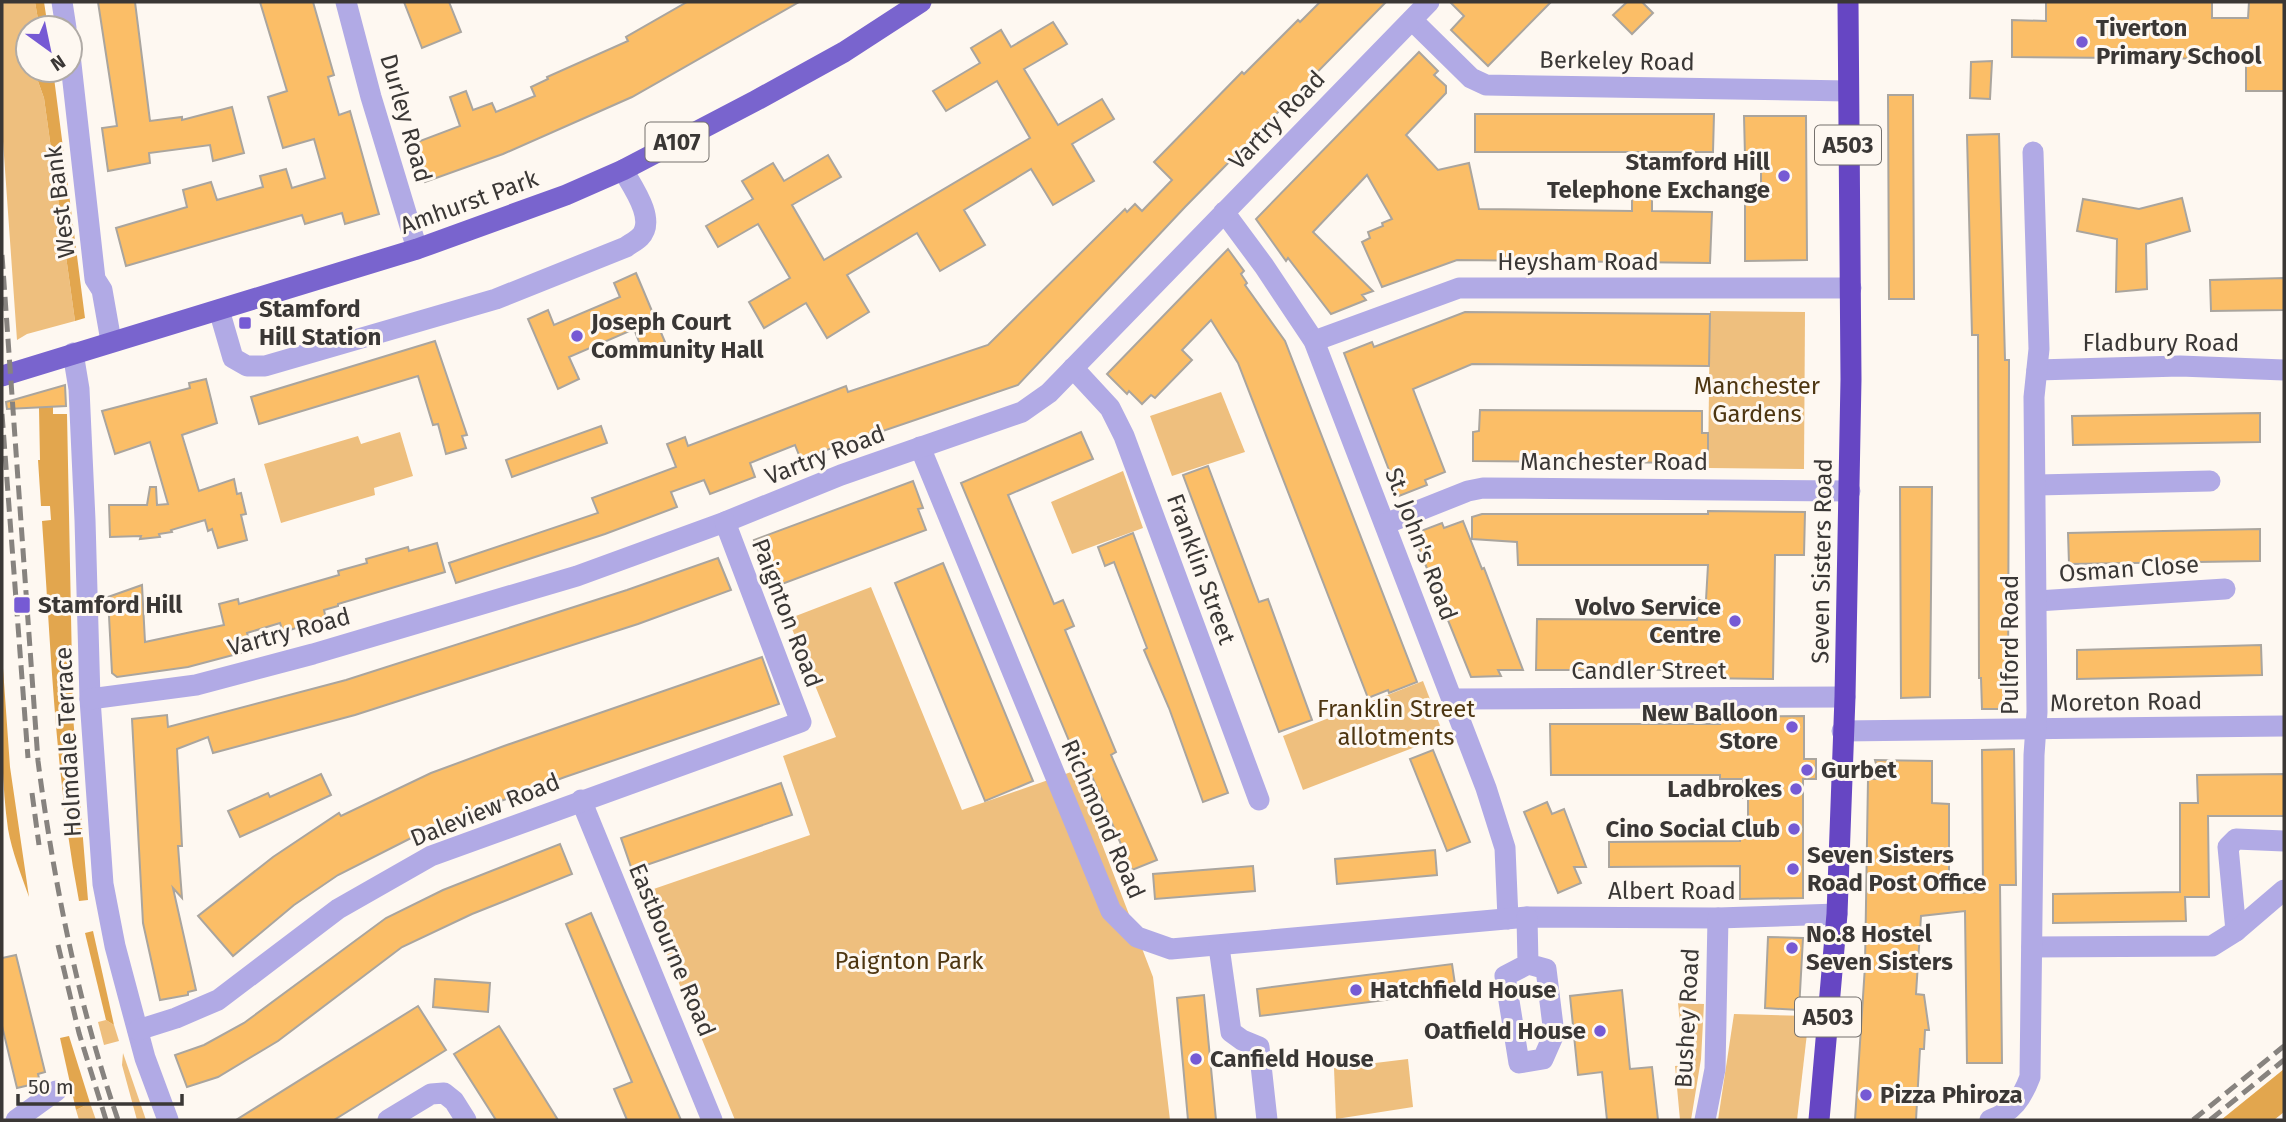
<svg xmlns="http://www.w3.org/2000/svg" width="2286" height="1122" viewBox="0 0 2286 1122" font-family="'Fira Sans',sans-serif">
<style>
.green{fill:#eebf7e}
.forest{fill:#e2a64e}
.building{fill:#fbbe67;stroke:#aaa59e;stroke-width:2}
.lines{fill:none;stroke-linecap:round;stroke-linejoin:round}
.street{stroke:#b1aae5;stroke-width:21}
.primary{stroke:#7964ce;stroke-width:21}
.highway{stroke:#6646c3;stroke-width:21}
.rail{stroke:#87837f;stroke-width:5;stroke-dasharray:14 7;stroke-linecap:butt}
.poi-dot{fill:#765ad4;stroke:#fef8f1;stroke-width:2.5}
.labels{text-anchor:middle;stroke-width:6;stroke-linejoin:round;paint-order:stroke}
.shield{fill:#fef8f1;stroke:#75716d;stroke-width:2}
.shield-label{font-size:23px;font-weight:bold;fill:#3a3735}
.poi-label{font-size:24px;font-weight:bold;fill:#3a3735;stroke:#fef8f1;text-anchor:start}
.street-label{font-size:24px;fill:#3a3735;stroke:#fef8f1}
.park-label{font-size:24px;fill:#4e3611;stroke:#fef8f1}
</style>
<rect width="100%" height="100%" fill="#fef8f1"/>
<g class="green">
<polygon points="2,2 35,2 39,25 37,28 28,28 28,70 34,70 44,98 75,321 27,334 17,340 2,127"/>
<polygon points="1710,311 1805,312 1804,469 1708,468"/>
<polygon points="1221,392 1245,452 1172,476 1150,416"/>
<polygon points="400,432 413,476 374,488 375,495 281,523 264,464 358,436 361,444"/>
<polygon points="1123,471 1143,528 1072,554 1051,502"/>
<polygon points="871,587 962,810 1074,771 1153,977 1170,1120 735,1120 642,893 810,835 783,756 836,737 788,619"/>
<polygon points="1423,681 1444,736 1303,790 1283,736"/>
<polygon points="1678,1003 1704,1004 1701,1059 1691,1120 1680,1120 1675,1066 1684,1065"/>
<polygon points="1734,1014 1809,1016 1797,1120 1718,1120"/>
<polygon points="106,1020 114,1025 119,1041 104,1045 98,1022"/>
<polygon points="123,1053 146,1120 137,1120 122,1065"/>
<polygon points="1408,1059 1413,1107 1336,1119 1334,1068"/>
<polygon points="90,1103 96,1120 79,1120 76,1110"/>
</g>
<g class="forest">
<polygon points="35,2 44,2 48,28 37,28 39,25"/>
<polygon points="34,70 53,70 85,318 75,321 44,98"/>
<path d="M 53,407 L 53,414 L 67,414 L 73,716 L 88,900 L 79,901 C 55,776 51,648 42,521 L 51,520 L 50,506 L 41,506 L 38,460 L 40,460 L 39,408 Z"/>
<path d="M 2,654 L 10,767 L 29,897 C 21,874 12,852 8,829 C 0,772 2,711 2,654 Z"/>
<polygon points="93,931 114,1025 106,1020 85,933"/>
<polygon points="69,1036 90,1103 76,1110 60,1038"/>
<polygon points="2284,1069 2284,1112 2274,1120 2221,1120"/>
</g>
<g class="building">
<polygon points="98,2 135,2 150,121 182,117 182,120 232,107 244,153 213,161 210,145 149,153 150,163 108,171 102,128 117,126"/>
<polygon points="260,2 313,2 334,75 328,77 339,115 350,111 379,214 345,224 342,213 305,224 302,215 126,266 116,228 187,207 183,190 211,182 217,200 263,187 260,176 286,169 292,188 325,178 314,139 283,148 268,97 287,91"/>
<polygon points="404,2 449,2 461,32 422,48"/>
<polygon points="687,2 799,2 632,97 503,154 425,182 412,144 460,126 450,97 466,91 473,110 492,103 496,112 535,96 531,87 548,79 547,77 628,41 626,37"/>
<polygon points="1320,2 1386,2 1185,207 1018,385 874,434 873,432 801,460 795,445 750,463 755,477 710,494 704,480 671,492 677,507 605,534 456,583 449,563 598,513 592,498 676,467 667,444 685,437 688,446 846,386 848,392 988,345 1125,209 1127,212 1135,204 1142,211 1172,180 1154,162 1242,72 1244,74 1298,20 1300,22"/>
<polygon points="1450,2 1551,2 1488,66 1451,30 1464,16"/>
<polygon points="1627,2 1642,2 1653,13 1632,34 1613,15"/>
<polygon points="2046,2 2212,2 2212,18 2248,18 2249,2 2284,2 2284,91 2246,91 2246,59 2012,57 2012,20 2046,21"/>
<polygon points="1053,22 1067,44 1024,69 1058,125 1102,99 1114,119 1072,144 1094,181 1053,205 1031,169 964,210 985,245 940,271 917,233 847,275 869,312 827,338 806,303 764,328 749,302 790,278 758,224 718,247 706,226 753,199 742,181 773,163 784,181 828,155 841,177 792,205 824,260 1030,138 997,81 946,111 933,91 980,63 971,48 1001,30 1011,47"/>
<polygon points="1419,52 1438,71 1434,75 1446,86 1446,93 1406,135 1438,170 1469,163 1479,209 1632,211 1632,198 1652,198 1652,211 1712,212 1710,263 1457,260 1382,287 1362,242 1370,238 1368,232 1383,226 1382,223 1392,219 1367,175 1313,232 1373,291 1362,295 1366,300 1331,314 1288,258 1286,261 1256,219"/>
<polygon points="1992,61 1990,99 1970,98 1971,62"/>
<polygon points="1888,95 1913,95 1914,299 1889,299"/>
<polygon points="1475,114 1714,114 1713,152 1475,152"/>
<polygon points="1744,116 1806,116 1807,260 1745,261 1745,197 1761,196 1761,156 1745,156"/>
<polygon points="1999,134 2005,360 2009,360 2008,709 1982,709 1981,678 1979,678 1978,335 1972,335 1967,135"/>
<polygon points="2182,198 2190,231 2146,244 2147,289 2116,292 2117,239 2077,231 2083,199 2139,209"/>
<polygon points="1228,249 1244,271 1241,274 1247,283 1245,285 1285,341 1417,682 1389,693 1388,690 1368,698 1238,363 1211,320 1182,350 1192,360 1155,398 1151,395 1142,404 1129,391 1127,394 1107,374"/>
<polygon points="636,273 665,342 643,352 634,329 569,357 579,379 558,389 528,319 548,310 554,325 620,297 614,283"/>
<polygon points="2284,278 2284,310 2211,311 2210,280"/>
<polygon points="1465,312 1710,314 1709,366 1472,364 1413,389 1445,472 1425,480 1427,485 1399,496 1344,353 1372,342 1374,347"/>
<polygon points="435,341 467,435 462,436 466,448 446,454 438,424 433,425 418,376 259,424 251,397"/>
<polygon points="206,379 217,423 182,435 199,491 234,479 237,494 241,493 246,514 241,515 247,540 218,548 212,529 208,531 205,520 171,530 172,532 159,534 160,537 140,539 141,536 110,537 109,505 147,505 150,487 156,487 157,505 168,504 150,442 115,454 102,411 190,388 189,383"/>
<polygon points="65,385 66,406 7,409 6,402"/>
<polygon points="1480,410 1702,411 1702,433 1708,433 1708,463 1473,461 1473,432 1479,431"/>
<polygon points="2260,413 2260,442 2073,445 2072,416"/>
<polygon points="601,426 607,443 512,477 506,460"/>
<polygon points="1081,432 1093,459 1008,495 1054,604 1063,600 1074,626 1065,630 1116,752 1111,755 1157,860 1132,870 1087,765 1080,767 961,483"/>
<polygon points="1208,466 1259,602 1268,599 1312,720 1279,732 1183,475"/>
<polygon points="913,481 923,508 918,509 926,530 774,587 754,540"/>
<polygon points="1900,487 1932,487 1930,697 1901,698"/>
<polygon points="1708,511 1805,512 1804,555 1775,555 1773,679 1696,678 1697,670 1536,670 1537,619 1697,620 1698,600 1706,600 1708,565 1518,565 1517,542 1472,539 1472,517 1482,514 1708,514"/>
<polygon points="1463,521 1482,569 1484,568 1523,670 1498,670 1501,676 1471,677 1413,534 1442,523 1444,528"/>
<polygon points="2260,529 2260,561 2069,564 2068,533"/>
<polygon points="1133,533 1228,793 1203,802 1169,708 1144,650 1147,648 1114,562 1105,566 1098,547"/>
<polygon points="437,543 445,572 338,604 338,606 324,610 326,619 283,632 280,623 247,633 252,650 188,667 117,677 112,673 108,597 142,585 145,642 224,625 219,604 238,599 239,604 339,575 338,571 367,563 366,559 408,547 409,551"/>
<polygon points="718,558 731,590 638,624 355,715 213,753 208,737 177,749 182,846 178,846 182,898 173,888 196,990 188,992 188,995 160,1000 143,923 132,719 167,715 168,727 346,680 627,590"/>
<polygon points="943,563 1033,781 985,801 895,583"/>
<polygon points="2261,645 2262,675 2077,679 2077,650"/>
<polygon points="762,657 779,704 565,777 450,820 419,834 338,875 294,905 233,956 198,916 273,857 339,813 341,816 431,773 504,746"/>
<polygon points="1804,716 1804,759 1816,759 1816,779 1803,779 1803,898 1740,899 1740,866 1609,867 1609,842 1740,841 1740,837 1748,837 1748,798 1743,798 1743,779 1720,779 1720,775 1551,775 1550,724 1720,724 1720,717"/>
<polygon points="2014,749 2016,885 2000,885 2002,1063 1967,1063 1965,911 1921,916 1916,994 1924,995 1929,1030 1925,1030 1924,1049 1920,1049 1916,1120 1855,1120 1865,966 1868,779 1880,779 1875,760 1932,761 1932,803 1949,804 1949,893 1983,892 1982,750"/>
<polygon points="1433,750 1470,842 1447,851 1410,759"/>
<polygon points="321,774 331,795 240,837 228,811 268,793 270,797"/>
<polygon points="2284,774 2284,816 2208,816 2209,897 2185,897 2186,921 2053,923 2053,894 2180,892 2180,803 2198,803 2197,775"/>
<polygon points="781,783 792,815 632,870 621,838"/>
<polygon points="1547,802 1552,814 1564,809 1586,867 1574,867 1581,883 1558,893 1524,812"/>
<polygon points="560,844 572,874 472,914 402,947 278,1041 218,1077 187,1087 175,1055 204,1045 244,1023 386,918 443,890"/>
<polygon points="1435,850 1437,875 1337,884 1335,859"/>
<polygon points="1253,866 1255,891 1155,899 1153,874"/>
<polygon points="591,913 623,988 681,1120 627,1120 614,1089 632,1082 566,924"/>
<polygon points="1768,937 1803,938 1799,1010 1765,1008"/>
<polygon points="16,955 45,1072 38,1074 39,1078 33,1080 34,1084 17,1088 2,1026 2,958"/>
<polygon points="1452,964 1456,991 1260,1016 1257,989"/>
<polygon points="435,979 490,983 488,1012 433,1007"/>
<polygon points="1622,990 1630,1069 1652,1067 1658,1120 1607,1120 1602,1072 1578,1075 1570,996"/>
<polygon points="1204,995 1216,1120 1188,1120 1177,998"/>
<polygon points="418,1006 446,1050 334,1120 236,1120"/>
<polygon points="499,1026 533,1080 558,1120 496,1120 454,1054"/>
</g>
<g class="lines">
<g class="street">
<polyline points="62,2 66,28"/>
<polyline points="346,2 371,97 417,249"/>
<polyline points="1412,20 1471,78 1486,85 1848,91"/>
<polyline points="70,55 95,279 102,290 111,341"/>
<polyline points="1224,212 1264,266 1314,341 1486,788 1505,848 1508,919"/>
<path d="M 219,310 L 233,358 L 247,366 L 265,366 L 496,299 L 626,247 C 630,244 636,241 640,237 C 657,220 632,186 623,170"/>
<polyline points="1314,341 1459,288 1851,288"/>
<polyline points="73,353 79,389 85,520 90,699 103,884 115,946 131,1006 145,1058 168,1120"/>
<polyline points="1073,368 1110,408 1124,436 1259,800"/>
<polyline points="2037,370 2180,366 2284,370"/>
<polyline points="920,447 1111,911 1137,937 1171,949 1527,917 1718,918 1837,914"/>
<polyline points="2037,485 2210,481"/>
<polyline points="1385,524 1468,491 1483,488 1850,491"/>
<polyline points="2037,601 2225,589"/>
<polyline points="90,699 196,685 313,654 577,576 725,522 841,475 1022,412 1049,393 1429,2"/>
<polyline points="1453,699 1845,697"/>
<polyline points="1842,731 2284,726"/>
<polyline points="581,800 712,1120"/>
<polyline points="1527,917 1528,964 1546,969 1554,1034 1543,1059 1519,1063 1505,976 1528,964"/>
<polyline points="2236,931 2228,847 2236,839 2284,841"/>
<polyline points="1219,947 1231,1032 1242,1040 1259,1047 1267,1120"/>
<polyline points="2032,947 2212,946 2236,931 2284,890"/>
<polyline points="138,1030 176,1018 218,1000 338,909 431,856 801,722 725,522"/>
<polyline points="16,1120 56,1091"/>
<polyline points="388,1120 431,1094 444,1093 454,1101 466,1120"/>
<polyline points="1705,1120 1715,1069 1718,918"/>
<path d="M 1990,1120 C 2013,1112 2022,1098 2030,1077 L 2034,755 L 2037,712 L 2034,397 L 2039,349 L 2033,152"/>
</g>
<polyline class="primary" points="2,376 417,249 566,195 623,170 755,101 844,52 921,2"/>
<polyline class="highway" points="1819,1120 1837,914 1845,697 1851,379 1848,2"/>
<g class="rail">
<path d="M 2,255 L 38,761 C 54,884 78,1003 118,1120"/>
<polyline points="2,414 28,758"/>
<polyline points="32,793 39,845"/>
<polyline points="58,945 79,1033 106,1120"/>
<polyline points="2193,1120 2284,1046"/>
<polyline points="2210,1120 2284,1060"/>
</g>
</g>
<g class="poi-dot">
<circle cx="2082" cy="42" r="7"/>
<circle cx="1784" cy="176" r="7"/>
<rect x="238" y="316" width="14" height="14" rx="3.5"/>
<circle cx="577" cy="336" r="7"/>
<rect x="13" y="596" width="18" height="18" rx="3.5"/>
<circle cx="1735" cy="621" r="7"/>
<circle cx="1792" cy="727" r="7"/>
<circle cx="1807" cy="770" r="7"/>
<circle cx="1796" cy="789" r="7"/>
<circle cx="1794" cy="829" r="7"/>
<circle cx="1793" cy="869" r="7"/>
<circle cx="1792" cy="948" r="7"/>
<circle cx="1356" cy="990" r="7"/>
<circle cx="1600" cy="1031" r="7"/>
<circle cx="1196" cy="1059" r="7"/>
<circle cx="1866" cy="1095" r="7"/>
</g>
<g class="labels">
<g class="shield">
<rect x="645.5" y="122.5" width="63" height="39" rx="5"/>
<rect x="1815" y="125.5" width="66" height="39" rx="5"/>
<rect x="1795" y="997.5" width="66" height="39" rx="5"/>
</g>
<g class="shield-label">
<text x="677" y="150">A107</text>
<text x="1848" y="153">A503</text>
<text x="1828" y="1025">A503</text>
</g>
<g class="poi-label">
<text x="2096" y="36">Tiverton<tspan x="2096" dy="28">Primary School</tspan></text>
<text x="1770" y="170" text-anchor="end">Stamford Hill<tspan x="1770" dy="28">Telephone Exchange</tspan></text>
<text x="259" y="317">Stamford<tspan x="259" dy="28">Hill Station</tspan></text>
<text x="591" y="330">Joseph Court<tspan x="591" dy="28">Community Hall</tspan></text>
<text x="38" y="613">Stamford Hill</text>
<text x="1721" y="615" text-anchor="end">Volvo Service<tspan x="1721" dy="28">Centre</tspan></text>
<text x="1778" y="721" text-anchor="end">New Balloon<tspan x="1778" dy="28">Store</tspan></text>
<text x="1821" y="778">Gurbet</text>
<text x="1782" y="797" text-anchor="end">Ladbrokes</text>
<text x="1780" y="837" text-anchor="end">Cino Social Club</text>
<text x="1807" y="863">Seven Sisters<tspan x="1807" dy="28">Road Post Office</tspan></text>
<text x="1806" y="942">No.8 Hostel<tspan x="1806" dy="28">Seven Sisters</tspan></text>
<text x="1370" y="998">Hatchfield House</text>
<text x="1586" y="1039" text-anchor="end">Oatfield House</text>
<text x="1210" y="1067">Canfield House</text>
<text x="1880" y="1103">Pizza Phiroza</text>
</g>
<g class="street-label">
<text transform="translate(1617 61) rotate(1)" y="8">Berkeley Road</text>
<text transform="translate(406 118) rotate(74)" y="8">Durley Road</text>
<text transform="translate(1277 120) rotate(-46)" y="8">Vartry Road</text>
<text transform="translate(60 202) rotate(-97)" y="8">West Bank</text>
<text transform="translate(469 202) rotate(-20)" y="8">Amhurst Park</text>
<text x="1578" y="270">Heysham Road</text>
<text x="2161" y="351">Fladbury Road</text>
<text transform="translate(825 455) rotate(-21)" y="8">Vartry Road</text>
<text x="1614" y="470">Manchester Road</text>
<text transform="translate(1421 544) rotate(69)" y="8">St. John's Road</text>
<text transform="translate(1822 561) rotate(-89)" y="8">Seven Sisters Road</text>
<text transform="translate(1201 569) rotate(70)" y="8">Franklin Street</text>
<text transform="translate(2129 569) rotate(-4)" y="8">Osman Close</text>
<text transform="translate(787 613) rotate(69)" y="8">Paignton Road</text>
<text transform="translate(289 632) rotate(-15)" y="8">Vartry Road</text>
<text transform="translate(2010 645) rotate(-90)" y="8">Pulford Road</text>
<text x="1649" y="679">Candler Street</text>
<text transform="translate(2126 702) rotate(-1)" y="8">Moreton Road</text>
<text transform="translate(68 742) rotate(-93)" y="8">Holmdale Terrace</text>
<text transform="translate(485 810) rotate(-22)" y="8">Daleview Road</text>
<text transform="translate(1103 819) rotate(66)" y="8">Richmond Road</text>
<text x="1672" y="899">Albert Road</text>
<text transform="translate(672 950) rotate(67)" y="8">Eastbourne Road</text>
<text transform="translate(1687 1018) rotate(-87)" y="8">Bushey Road</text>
</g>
<g class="park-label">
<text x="1757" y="394">Manchester<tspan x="1757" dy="28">Gardens</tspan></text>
<text x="1396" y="717">Franklin Street<tspan x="1396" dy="28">allotments</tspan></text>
<text x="909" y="969">Paignton Park</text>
</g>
</g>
<rect width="2286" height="1122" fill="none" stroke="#3a3735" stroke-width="7"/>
<g transform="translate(49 49) rotate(147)"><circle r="33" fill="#fef8f1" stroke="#b0aba6" stroke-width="2"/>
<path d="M0-5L12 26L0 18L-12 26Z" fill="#765ad4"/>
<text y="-10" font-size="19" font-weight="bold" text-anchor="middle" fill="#3a3735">N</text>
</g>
<path d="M18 1094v10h164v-10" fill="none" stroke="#3a3735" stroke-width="3.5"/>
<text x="28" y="1094" font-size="21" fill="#3a3735" stroke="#fef8f1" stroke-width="5" paint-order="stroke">50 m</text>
</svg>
